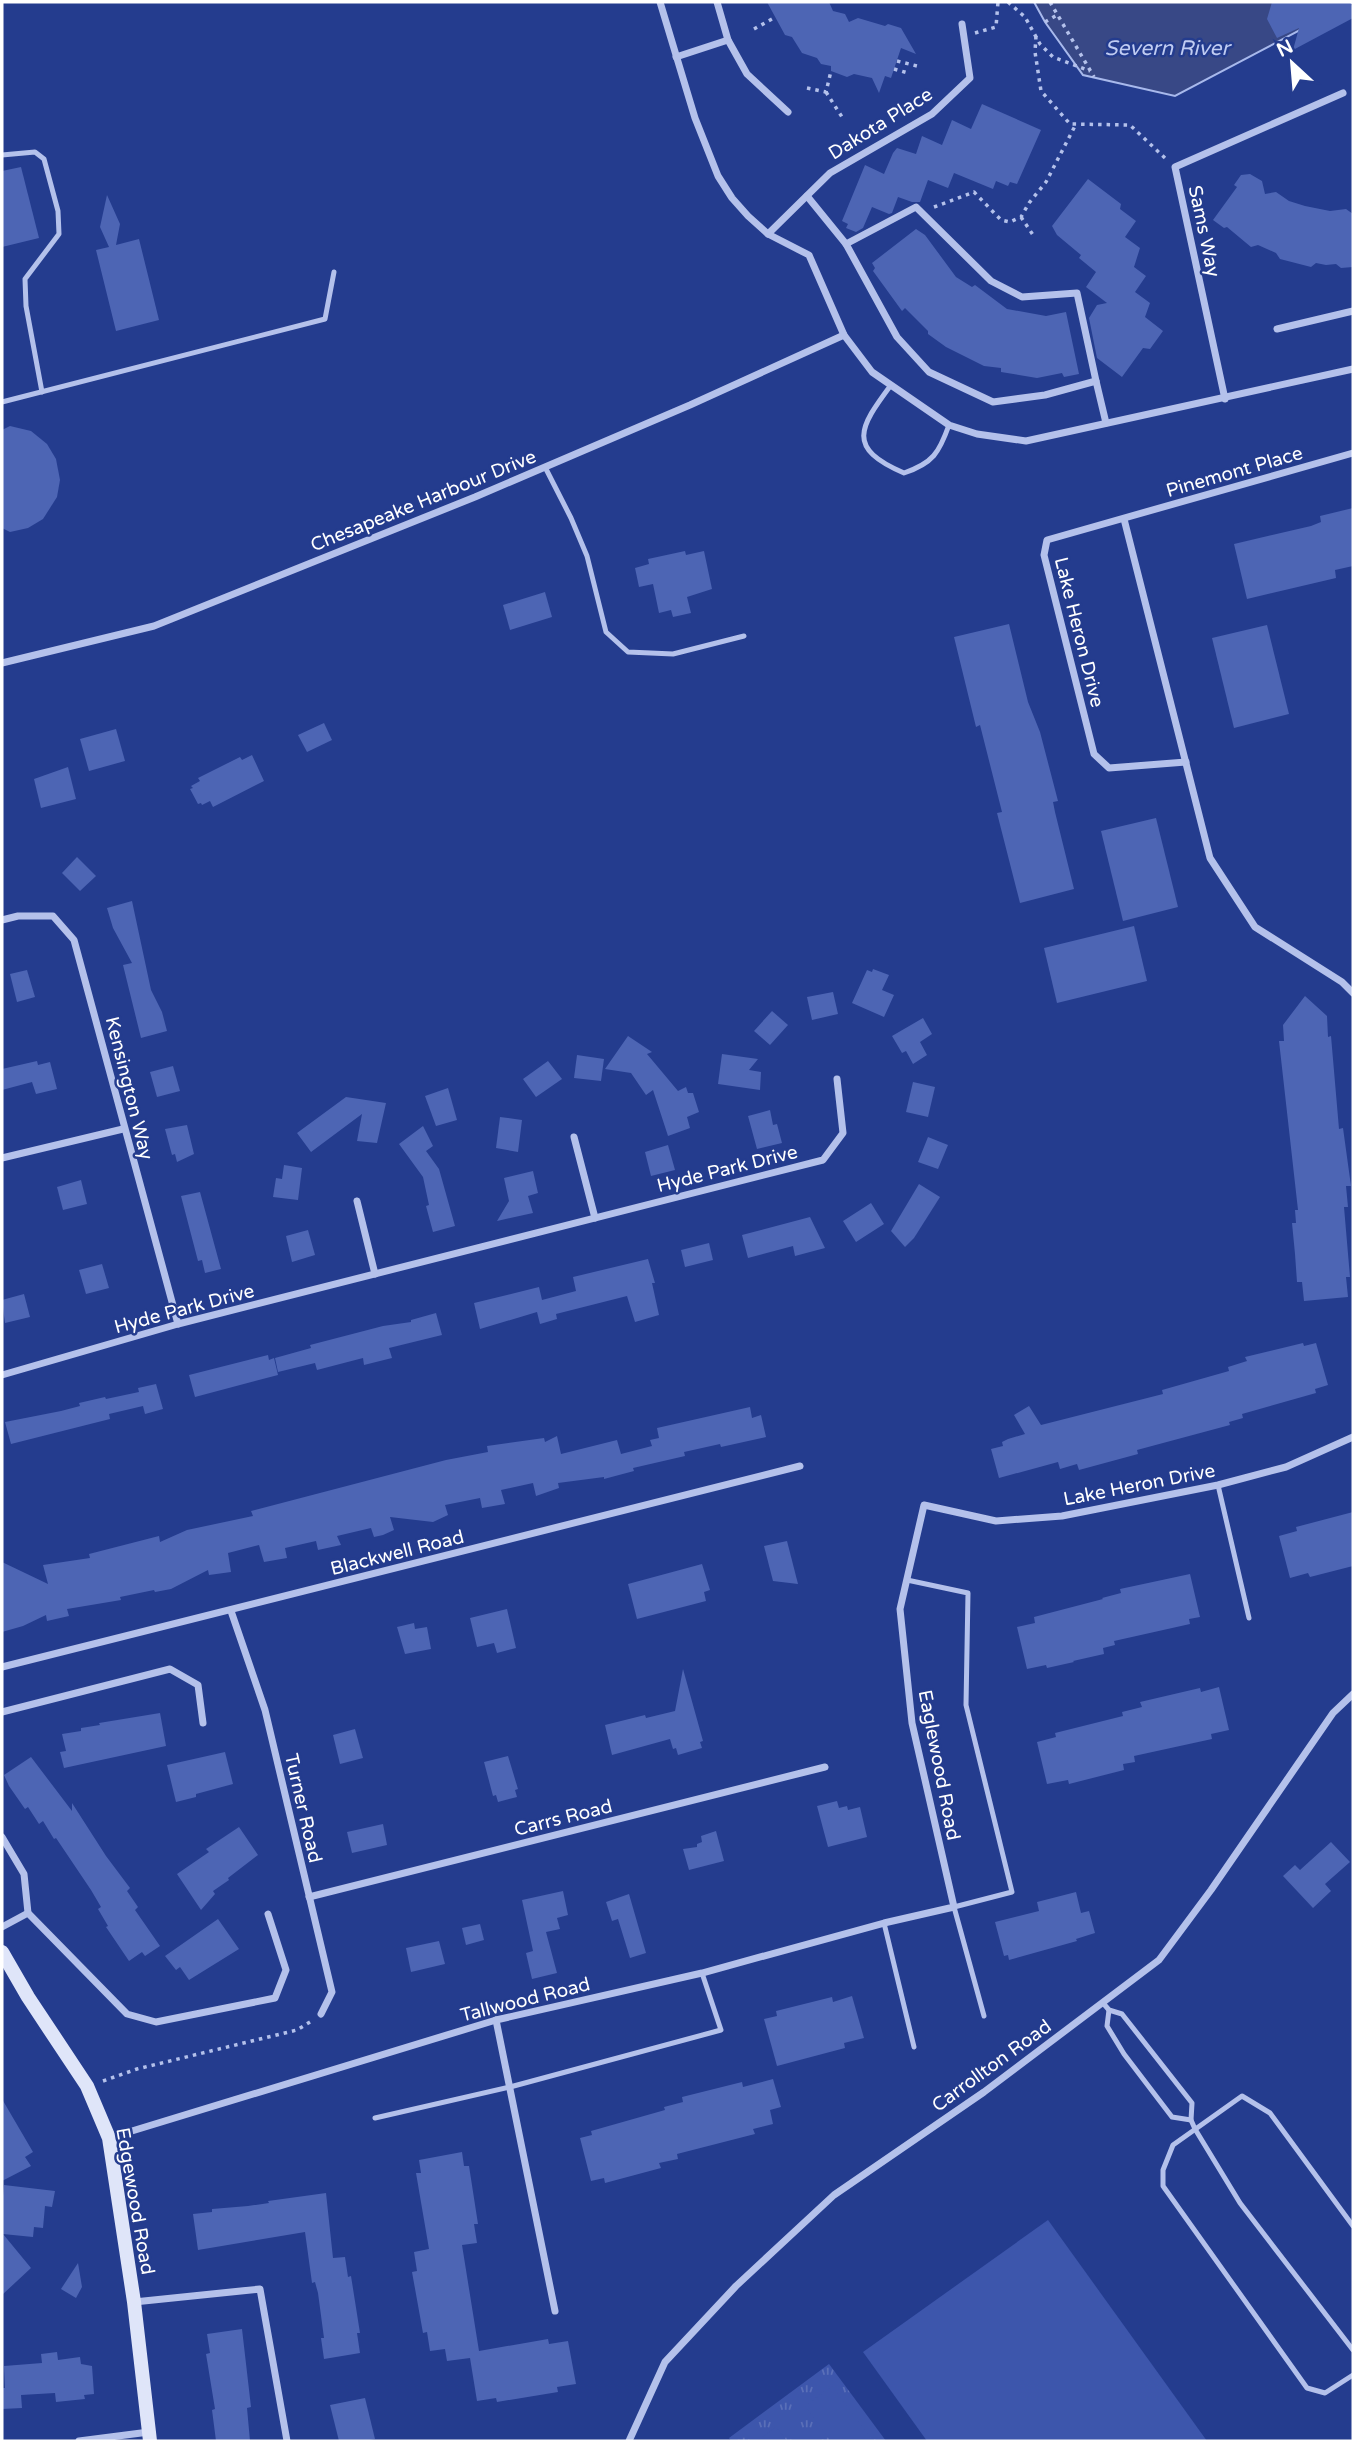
<svg xmlns="http://www.w3.org/2000/svg" width="1355" height="2443" viewBox="0 0 1355 2443" font-family="'Varela Round',sans-serif">
<style>
.grass{fill:url(#grass-tufts)}
.garden{fill:#3d56ac}
.water{fill:#384886;stroke:#a8b9ec;stroke-width:2}
.building{fill:#4d65b4}
.lines{fill:none;stroke-linecap:round;stroke-linejoin:round}
.path{stroke:#b4c1eb;stroke-width:3.5;stroke-dasharray:3.5 5;stroke-linecap:butt}
.lane{stroke:#b4c1eb;stroke-width:5}
.street{stroke:#b4c1eb;stroke-width:7}
.secondary{stroke:#dfe5f9;stroke-width:14}
.labels{text-anchor:middle;stroke-width:5;stroke-linejoin:round;paint-order:stroke}
.street-label{font-size:19px;fill:#fff;stroke:#243c8e}
.water-label{font-size:21px;font-style:italic;fill:#c0ccf2;stroke:#243c8e}
</style>
<defs>
<pattern id="grass-tufts" width="24" height="20" patternUnits="userSpaceOnUse" patternTransform="scale(1.75)"><rect width="24" height="20" fill="#3d56ac"/><path d="M3 7l-1-3M5 7V3M7 7l1-3M15 17l-1-3M17 17v-4M19 17l1-3" fill="none" stroke="#5a6fb8"/></pattern>
</defs>
<rect width="100%" height="100%" fill="#243c8e"/>
<polygon class="grass" points="829,2364 886,2441 731,2441 729,2438"/>
<g class="garden">
<polygon points="1048,2220 1207,2441 927,2441 863,2352"/>
<polygon points="832,2386 873,2441 831,2441 805,2406"/>
<polygon points="776,2427 787,2441 757,2441"/>
</g>
<polygon class="water" points="1034,2 1353,2 1175,96 1083,75 1045,22"/>
<g class="building">
<polygon points="767,2 829,2 833,11 845,14 849,22 858,18 885,26 888,24 901,28 916,54 901,48 891,78 885,76 879,93 872,78 854,74 847,77 831,71 831,66 821,64 817,58 802,53 792,37 785,35"/>
<polygon points="1272,2 1350,2 1353,8 1353,18 1293,50 1299,28 1277,38 1267,19"/>
<polygon points="982,104 1041,130 1017,184 1010,182 1008,186 996,181 993,189 954,173 948,188 928,180 920,202 912,202 898,197 892,213 889,214 872,207 863,228 856,232 846,228 848,224 842,221 865,165 884,174 893,153 897,148 916,154 922,136 942,145 952,120 971,129"/>
<polygon points="21,167 39,238 2,247 2,171"/>
<polygon points="1250,174 1262,181 1265,194 1276,192 1289,201 1305,206 1330,211 1346,209 1353,214 1353,267 1341,268 1336,264 1326,265 1316,263 1311,267 1280,259 1276,253 1258,245 1251,247 1227,227 1224,228 1213,220 1237,187 1234,185 1241,175"/>
<polygon points="1088,179 1121,204 1120,209 1136,221 1125,237 1140,248 1134,267 1146,276 1135,292 1150,303 1145,317 1163,331 1150,349 1143,348 1122,377 1097,358 1089,318 1097,305 1107,303 1086,287 1096,272 1079,258 1081,255 1057,235 1052,226"/>
<polygon points="107,195 120,224 116,245 139,239 159,320 116,331 96,250 109,247 100,227"/>
<polygon points="916,229 925,235 956,277 972,287 975,285 1007,309 1046,316 1066,312 1079,374 1064,377 1062,373 1037,378 1001,372 1001,368 984,366 946,347 928,334 928,331 905,308 902,311 873,271 875,268 872,263"/>
<polygon points="10,426 31,431 47,444 56,459 60,480 57,497 43,519 28,528 10,532 2,528 2,430"/>
<polygon points="1353,508 1353,566 1335,570 1336,578 1247,599 1234,544 1311,526 1321,522 1320,516"/>
<polygon points="685,551 686,555 704,551 712,589 687,597 691,613 673,617 671,610 659,613 653,584 639,587 635,568 649,564 648,559"/>
<polygon points="545,592 552,617 510,630 503,605"/>
<polygon points="1009,624 1028,702 1040,732 1058,801 1053,802 1055,812 1074,889 1020,903 997,813 1002,812 980,725 976,727 954,637"/>
<polygon points="1267,625 1289,714 1234,728 1212,638"/>
<polygon points="324,723 332,740 307,752 298,735"/>
<polygon points="116,729 125,761 89,771 80,739"/>
<polygon points="252,755 264,781 213,807 210,801 202,805 201,803 198,804 190,789 193,788 191,786 200,781 198,778 240,757 242,760"/>
<polygon points="68,767 76,799 41,808 34,779"/>
<polygon points="1156,818 1178,907 1123,921 1101,831"/>
<polygon points="77,857 96,876 80,891 62,873"/>
<polygon points="132,901 151,990 162,1012 167,1031 141,1038 123,965 132,963 113,928 107,908"/>
<polygon points="1134,926 1147,981 1057,1003 1044,948"/>
<polygon points="873,969 889,975 882,990 894,995 884,1017 852,1003 867,970 872,972"/>
<polygon points="27,970 35,997 17,1002 10,974"/>
<polygon points="833,992 838,1014 812,1020 807,997"/>
<polygon points="1305,996 1327,1016 1328,1037 1331,1036 1339,1129 1343,1128 1351,1186 1346,1186 1348,1207 1344,1207 1350,1277 1346,1277 1348,1297 1304,1301 1302,1282 1297,1282 1295,1254 1292,1223 1296,1223 1295,1210 1298,1210 1279,1041 1284,1041 1283,1025"/>
<polygon points="772,1011 788,1025 770,1045 754,1031"/>
<polygon points="923,1018 932,1034 920,1042 927,1055 913,1064 906,1051 902,1053 892,1036"/>
<polygon points="628,1036 652,1052 647,1054 678,1091 686,1087 688,1093 693,1093 699,1112 687,1117 690,1128 668,1136 653,1090 646,1095 631,1073 605,1069"/>
<polygon points="722,1054 758,1059 749,1070 761,1072 760,1090 718,1084"/>
<polygon points="577,1055 604,1059 601,1081 574,1078"/>
<polygon points="37,1061 38,1065 50,1062 57,1089 36,1094 32,1082 2,1090 2,1069"/>
<polygon points="548,1061 562,1079 536,1097 523,1079"/>
<polygon points="173,1066 180,1091 157,1097 150,1072"/>
<polygon points="913,1082 935,1087 928,1117 906,1112"/>
<polygon points="448,1088 457,1120 436,1126 425,1096"/>
<polygon points="346,1097 386,1103 377,1143 357,1141 362,1114 311,1152 297,1133"/>
<polygon points="770,1110 773,1125 777,1124 782,1143 757,1149 748,1116"/>
<polygon points="500,1117 522,1120 518,1152 496,1148"/>
<polygon points="187,1125 194,1154 177,1162 175,1154 172,1155 165,1129"/>
<polygon points="423,1126 433,1146 426,1151 439,1169 455,1226 433,1232 426,1206 429,1205 423,1177 399,1144"/>
<polygon points="928,1137 948,1145 938,1169 918,1162"/>
<polygon points="668,1145 675,1170 651,1176 645,1152"/>
<polygon points="284,1165 302,1168 298,1200 273,1197 276,1178 282,1179"/>
<polygon points="533,1171 538,1193 528,1196 533,1213 497,1221 509,1201 504,1178"/>
<polygon points="81,1180 87,1204 63,1210 57,1187"/>
<polygon points="919,1184 940,1197 914,1238 905,1247 891,1231"/>
<polygon points="200,1192 221,1269 205,1273 202,1260 198,1261 181,1196"/>
<polygon points="871,1203 884,1224 856,1242 843,1221"/>
<polygon points="810,1217 825,1248 795,1256 793,1246 748,1258 742,1235"/>
<polygon points="308,1230 315,1255 292,1262 286,1236"/>
<polygon points="709,1243 713,1260 685,1267 681,1250"/>
<polygon points="648,1259 655,1283 652,1283 659,1315 635,1322 627,1296 556,1314 557,1319 540,1324 537,1312 480,1329 474,1303 539,1287 542,1300 576,1291 573,1277"/>
<polygon points="102,1264 109,1288 86,1294 79,1270"/>
<polygon points="24,1294 30,1317 5,1323 2,1300"/>
<polygon points="436,1313 442,1335 389,1348 392,1358 364,1365 363,1358 317,1370 315,1363 278,1372 275,1358 311,1348 310,1345 383,1326 411,1322 411,1320"/>
<polygon points="1303,1343 1304,1346 1316,1343 1328,1385 1315,1389 1316,1393 1242,1414 1243,1418 1229,1422 1230,1425 1137,1450 1138,1454 1079,1470 1077,1464 1060,1469 1058,1462 999,1478 991,1449 1003,1446 1002,1442 1008,1439 1025,1434 1014,1415 1029,1406 1041,1425 1163,1394 1162,1390 1229,1371 1228,1367 1247,1361 1245,1357"/>
<polygon points="268,1355 269,1360 274,1358 278,1375 195,1397 189,1375"/>
<polygon points="156,1384 163,1409 145,1414 143,1406 109,1414 110,1419 11,1444 5,1422 61,1411 80,1406 79,1403 105,1397 106,1399 139,1392 138,1388"/>
<polygon points="750,1407 752,1418 761,1415 766,1437 721,1447 720,1444 684,1452 685,1456 633,1468 634,1471 604,1479 604,1477 558,1483 559,1488 536,1496 533,1483 501,1490 505,1504 482,1508 480,1498 445,1505 448,1515 433,1522 390,1517 394,1530 383,1535 374,1537 371,1528 337,1536 341,1545 318,1550 316,1541 285,1548 287,1558 264,1562 259,1545 228,1553 231,1572 209,1575 208,1570 171,1589 155,1592 154,1590 120,1597 121,1600 67,1609 69,1616 47,1621 46,1615 23,1626 2,1632 2,1562 48,1584 43,1565 90,1558 89,1554 159,1536 160,1542 187,1530 253,1516 251,1511 446,1460 488,1452 487,1446 544,1438 545,1442 557,1436 561,1454 617,1440 621,1454 652,1446 650,1440 659,1438 657,1428"/>
<polygon points="1353,1512 1353,1566 1310,1577 1308,1573 1290,1578 1279,1536 1297,1531 1296,1527"/>
<polygon points="787,1541 798,1584 773,1581 764,1546"/>
<polygon points="702,1564 710,1590 704,1592 706,1601 637,1619 628,1584"/>
<polygon points="1190,1574 1200,1617 1189,1619 1190,1624 1114,1641 1115,1645 1103,1648 1104,1654 1073,1661 1074,1662 1047,1668 1046,1665 1027,1669 1017,1627 1035,1623 1034,1617 1103,1599 1102,1598 1121,1593 1120,1589"/>
<polygon points="507,1609 516,1648 497,1653 494,1643 477,1647 470,1618"/>
<polygon points="414,1623 415,1629 427,1627 431,1649 405,1654 397,1627"/>
<polygon points="683,1669 703,1741 700,1742 702,1748 678,1755 676,1748 673,1749 670,1739 612,1755 605,1725 645,1715 646,1718 675,1711"/>
<polygon points="1219,1687 1229,1730 1211,1734 1212,1739 1134,1756 1135,1762 1123,1764 1124,1770 1069,1784 1068,1780 1047,1784 1037,1742 1056,1737 1055,1733 1123,1716 1122,1712 1142,1707 1140,1702 1200,1688 1201,1692"/>
<polygon points="160,1713 166,1746 64,1768 60,1752 66,1751 62,1734 81,1731 81,1728 100,1725 99,1723"/>
<polygon points="355,1729 363,1758 340,1764 333,1735"/>
<polygon points="225,1752 233,1784 196,1794 196,1797 176,1802 167,1765"/>
<polygon points="508,1756 518,1789 515,1790 517,1797 498,1802 496,1795 493,1796 484,1762"/>
<polygon points="31,1757 72,1811 72,1803 106,1856 130,1888 127,1891 138,1907 135,1910 160,1946 145,1956 142,1952 129,1961 106,1927 108,1926 98,1909 101,1907 91,1890 56,1838 54,1839 43,1821 39,1824 28,1807 25,1809 9,1786 4,1775"/>
<polygon points="837,1801 839,1808 847,1806 848,1810 860,1807 867,1837 828,1847 817,1806"/>
<polygon points="383,1824 387,1845 352,1853 347,1832"/>
<polygon points="239,1827 258,1855 228,1878 229,1880 213,1891 215,1894 201,1910 177,1874 209,1852 206,1849"/>
<polygon points="716,1831 724,1861 689,1870 683,1849 697,1847 697,1844 702,1842 701,1836"/>
<polygon points="1331,1842 1350,1862 1325,1884 1331,1891 1313,1908 1283,1876 1295,1865 1300,1870"/>
<polygon points="563,1891 568,1915 557,1918 560,1929 546,1932 557,1973 532,1979 526,1953 533,1951 522,1900"/>
<polygon points="1076,1892 1081,1913 1089,1911 1095,1933 1076,1939 1077,1941 1009,1960 1008,1955 1004,1956 995,1922 1039,1911 1037,1902"/>
<polygon points="629,1894 646,1953 630,1958 618,1919 612,1921 606,1902"/>
<polygon points="218,1919 239,1949 189,1980 180,1967 176,1970 165,1956"/>
<polygon points="480,1924 484,1940 466,1945 462,1928"/>
<polygon points="439,1941 445,1964 411,1972 406,1948"/>
<polygon points="852,1996 864,2038 844,2043 845,2048 777,2066 764,2019 777,2016 776,2011 832,1997 833,2002"/>
<polygon points="773,2079 781,2107 770,2110 773,2124 753,2129 755,2134 677,2154 678,2159 659,2163 661,2168 605,2183 604,2178 591,2181 580,2138 592,2135 591,2131 665,2110 664,2107 683,2102 682,2097 742,2082 743,2087"/>
<polygon points="2,2099 33,2152 25,2157 31,2166 2,2181"/>
<polygon points="462,2152 464,2166 469,2166 478,2224 474,2224 477,2243 462,2245 479,2351 548,2339 549,2344 568,2341 576,2384 557,2387 558,2392 497,2402 496,2398 477,2401 470,2358 447,2361 445,2349 430,2351 427,2332 423,2333 412,2272 417,2271 414,2252 429,2249 416,2173 421,2173 419,2160"/>
<polygon points="4,2185 55,2191 52,2207 45,2206 43,2228 34,2227 33,2237 3,2234 31,2268 2,2295 2,2207"/>
<polygon points="326,2193 333,2258 345,2257 348,2277 351,2276 360,2333 357,2333 360,2353 324,2359 321,2338 324,2338 318,2293 315,2282 312,2283 305,2232 198,2250 193,2214 212,2212 212,2209 248,2206 269,2203 268,2201"/>
<polygon points="78,2263 82,2287 76,2298 61,2289"/>
<polygon points="242,2329 251,2407 247,2408 250,2441 216,2441 212,2410 215,2409 206,2354 210,2353 207,2334"/>
<polygon points="57,2352 58,2360 80,2357 81,2364 92,2366 94,2394 84,2395 85,2399 56,2402 55,2393 21,2395 22,2408 2,2409 2,2388 5,2388 4,2366 42,2363 41,2354"/>
<polygon points="365,2398 375,2439 364,2441 339,2441 330,2405"/>
</g>
<g class="lines">
<g class="path">
<polyline points="1008,2 1025,17 1040,44 1053,57 1090,71"/>
<polyline points="1050,2 1094,77"/>
<polyline points="1045,22 1057,15"/>
<polyline points="754,29 772,19"/>
<polyline points="975,33 996,27 998,2"/>
<polyline points="1036,36 1035,52 1041,91 1070,124 1130,125 1166,159"/>
<polyline points="897,61 917,66"/>
<polyline points="894,69 908,73"/>
<polyline points="807,88 826,92 831,71"/>
<polyline points="826,92 842,117"/>
<polyline points="934,207 974,192 1001,220 1010,222 1021,217 1029,203 1046,182 1076,124"/>
<polyline points="1021,217 1035,238"/>
<polyline points="103,2081 137,2069 297,2030 310,2022"/>
</g>
<g class="lane">
<polyline points="2,155 35,152 44,159 58,211 59,234 25,279 26,306 42,392"/>
<path d="M 891,385 C 859,428 846,448 904,473 C 933,463 939,453 949,425"/>
<polyline points="2,402 325,319 334,272"/>
<polyline points="545,467 571,518 587,556 606,632 628,652 673,654 744,636"/>
<polyline points="1218,1485 1249,1618"/>
<polyline points="907,1580 968,1593 966,1705 1012,1892 954,1907 984,2016"/>
<polyline points="884,1923 914,2047"/>
<polyline points="1103,2003 1109,2010 1122,2014 1192,2103 1191,2120 1195,2129 1240,2203 1353,2350"/>
<polyline points="1109,2010 1107,2026 1124,2054 1172,2117 1191,2120"/>
<polyline points="375,2118 510,2087 721,2030 702,1973"/>
<polyline points="1353,2226 1270,2113 1242,2096 1173,2145 1163,2170 1163,2186 1307,2388 1325,2393 1353,2375"/>
</g>
<g class="street">
<polyline points="660,2 695,118 718,176 732,198 748,216 768,234 809,255 844,335 872,372 949,425 977,434 1026,441 1353,369"/>
<polyline points="717,2 728,40 747,74 788,112"/>
<polyline points="676,57 728,40"/>
<polyline points="807,196 846,244 897,337 929,372 993,402 1045,395 1096,381 1106,423"/>
<polyline points="768,234 830,173 932,114 970,78 962,24"/>
<polyline points="846,244 916,207 991,281 1022,297 1077,293 1096,381"/>
<polyline points="1277,329 1353,311"/>
<polyline points="1225,399 1175,167 1343,93"/>
<polyline points="1124,519 1210,858 1255,927 1342,982 1353,993"/>
<polyline points="2,663 154,626 475,497 690,405 844,335"/>
<polyline points="1186,762 1109,768 1094,754 1044,555 1047,540 1353,453"/>
<polyline points="2,920 18,916 53,916 74,940 178,1324"/>
<polyline points="574,1137 595,1218"/>
<polyline points="2,1158 123,1129"/>
<polyline points="357,1201 375,1274"/>
<polyline points="2,1375 178,1324 823,1160 843,1133 837,1079"/>
<polyline points="231,1611 265,1710 332,1992 321,2014"/>
<polyline points="2,1667 800,1466"/>
<polyline points="2,1712 170,1669 198,1685 203,1723"/>
<polyline points="2,1837 24,1874 28,1913 127,2014 156,2022 275,1998 286,1970 268,1914"/>
<polyline points="309,1897 825,1767"/>
<polyline points="2,1927 28,1913"/>
<polyline points="496,2020 555,2311"/>
<polyline points="109,2138 496,2020 702,1973 884,1923 954,1907 912,1723 900,1609 924,1505 996,1521 1062,1516 1218,1485 1286,1467 1353,1437"/>
<polyline points="134,2302 260,2289 287,2441"/>
<polyline points="79,2441 149,2432"/>
<polyline points="629,2441 665,2362 736,2286 834,2195 984,2092 1159,1960 1211,1890 1333,1713 1353,1694"/>
</g>
<polyline class="secondary" points="2,1952 28,1997 87,2086 109,2138 134,2302 150,2441"/>
</g>
<g class="labels">
<g class="street-label">
<text transform="translate(880 123) rotate(-32)" y="7">Dakota Place</text>
<text transform="translate(1205 231) rotate(78)" y="7">Sams Way</text>
<text transform="translate(1234 471) rotate(-16)" y="7">Pinemont Place</text>
<text transform="translate(423 500) rotate(-22)" y="7">Chesapeake Harbour Drive</text>
<text transform="translate(1080 632) rotate(76)" y="7">Lake Heron Drive</text>
<text transform="translate(130 1088) rotate(76)" y="7">Kensington Way</text>
<text transform="translate(727 1168) rotate(-14)" y="7">Hyde Park Drive</text>
<text transform="translate(184 1308) rotate(-15)" y="7">Hyde Park Drive</text>
<text transform="translate(1139 1484) rotate(-11)" y="7">Lake Heron Drive</text>
<text transform="translate(397 1552) rotate(-14)" y="7">Blackwell Road</text>
<text transform="translate(940 1765) rotate(79)" y="7">Eaglewood Road</text>
<text transform="translate(304 1808) rotate(77)" y="7">Turner Road</text>
<text transform="translate(563 1817) rotate(-14)" y="7">Carrs Road</text>
<text transform="translate(525 1999) rotate(-14)" y="7">Tallwood Road</text>
<text transform="translate(991 2065) rotate(-36)" y="7">Carrollton Road</text>
<text transform="translate(136 2201) rotate(80)" y="7">Edgewood Road</text>
</g>
<g class="water-label">
<text x="1167" y="55">Severn River</text>
</g>
</g>
<rect width="1355" height="2443" fill="none" stroke="#ffffff" stroke-width="7"/>
<g transform="translate(1292 63) rotate(334)" stroke="#243c8e" stroke-width="5" paint-order="stroke">
<path d="M0-5L12 26L0 18L-12 26Z" fill="#ffffff"/>
<text y="-10" font-size="19" font-weight="bold" text-anchor="middle" fill="#ffffff">N</text>
</g>
</svg>
